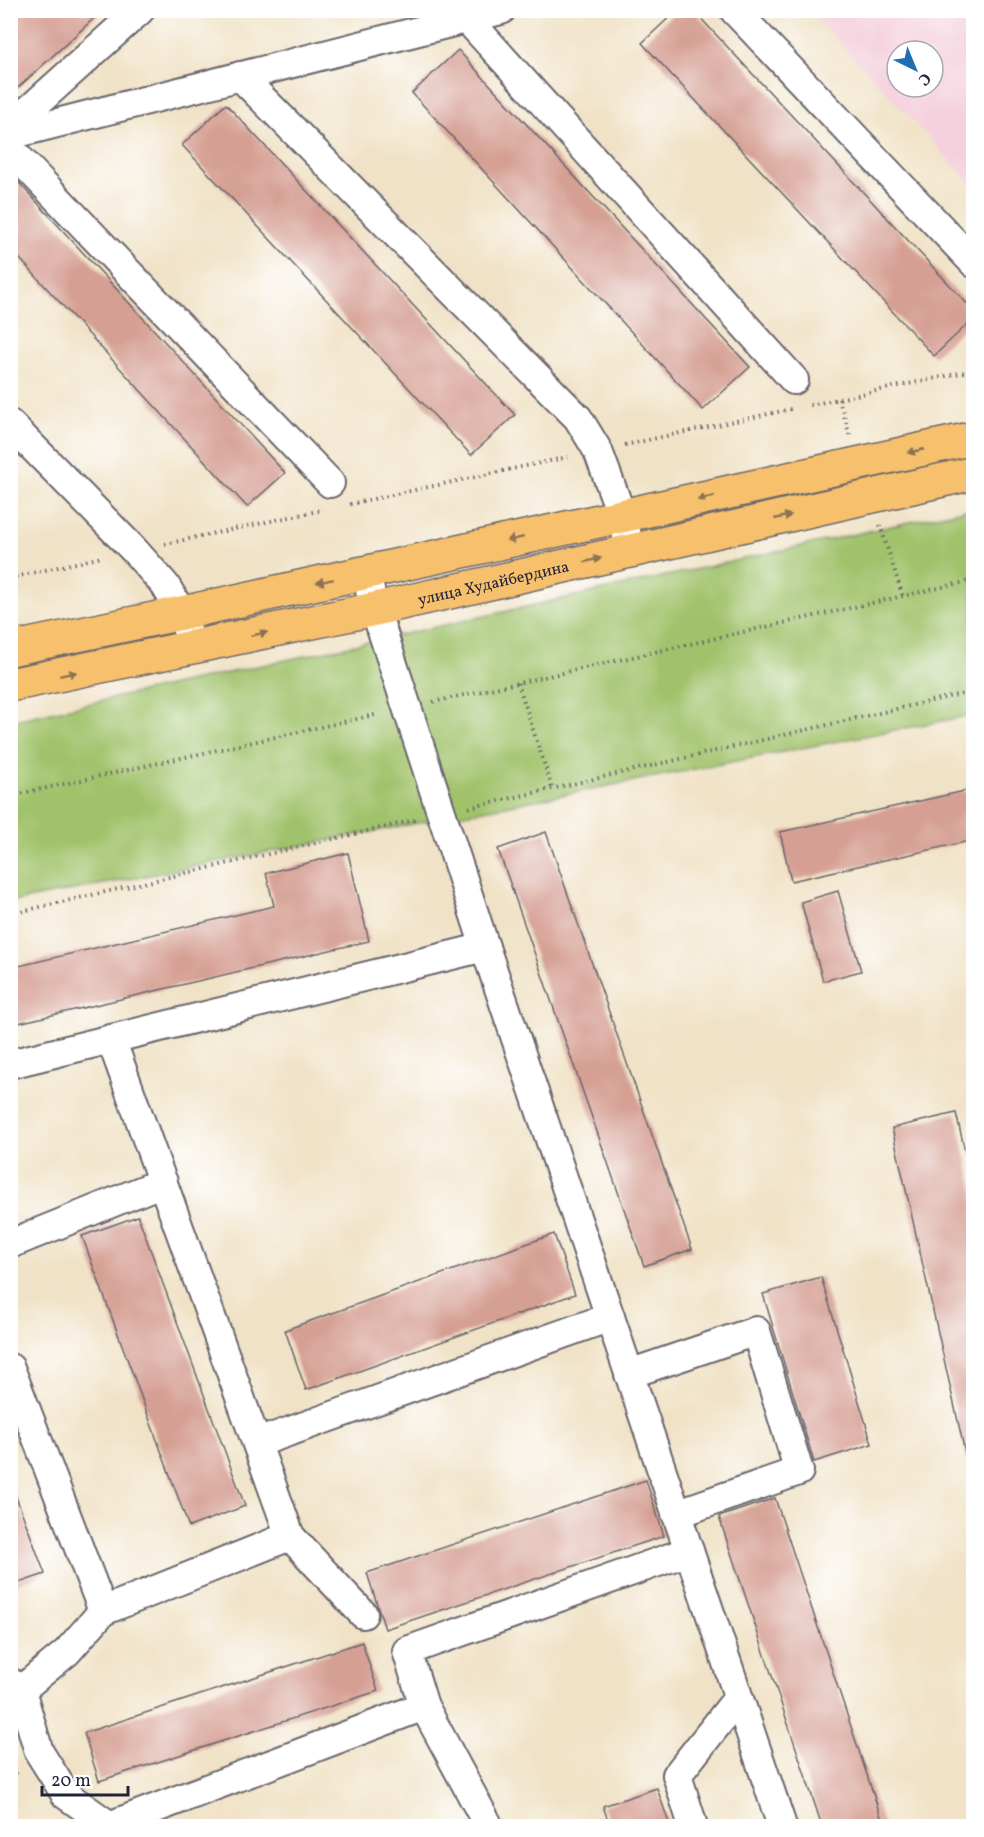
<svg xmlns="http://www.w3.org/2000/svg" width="984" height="1837" viewBox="0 0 984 1837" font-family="Vollkorn,serif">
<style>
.built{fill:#f4cfdc;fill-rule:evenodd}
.green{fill:#a0c26b;stroke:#617253;stroke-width:1.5}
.building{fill:#d59f93}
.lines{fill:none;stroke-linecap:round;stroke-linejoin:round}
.minor-casing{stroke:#6a656c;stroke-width:32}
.major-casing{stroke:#6a656c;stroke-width:36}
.path{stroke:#6a656c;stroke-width:4;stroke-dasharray:1.5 4.5;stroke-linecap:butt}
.minor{stroke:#fff;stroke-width:28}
.major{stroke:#f7c06c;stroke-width:33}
.oneway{fill:#8c7154}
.labels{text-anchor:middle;stroke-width:4.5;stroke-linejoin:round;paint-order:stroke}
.street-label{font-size:16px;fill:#22223b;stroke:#fff}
</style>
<rect width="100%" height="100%" fill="#fff"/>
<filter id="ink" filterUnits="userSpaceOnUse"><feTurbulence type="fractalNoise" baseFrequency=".0167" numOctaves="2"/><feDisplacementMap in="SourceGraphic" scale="12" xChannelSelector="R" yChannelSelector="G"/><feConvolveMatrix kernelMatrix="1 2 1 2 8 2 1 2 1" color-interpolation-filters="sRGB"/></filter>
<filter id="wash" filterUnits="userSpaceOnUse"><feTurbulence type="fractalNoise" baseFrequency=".008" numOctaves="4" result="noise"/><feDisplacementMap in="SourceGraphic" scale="24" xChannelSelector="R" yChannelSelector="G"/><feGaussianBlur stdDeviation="1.35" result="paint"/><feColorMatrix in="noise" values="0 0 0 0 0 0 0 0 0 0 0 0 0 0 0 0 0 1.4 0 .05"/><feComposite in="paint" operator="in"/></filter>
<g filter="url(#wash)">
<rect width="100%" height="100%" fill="#f0e2c6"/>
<path class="built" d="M 810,11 L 973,11 L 973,185 ZM 897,51 L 933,51 L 933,87 L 897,87 Z"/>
<polygon class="green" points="973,508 973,715 11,902 10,721"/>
<g id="blocks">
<g class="building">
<polygon points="10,10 103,10 10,95"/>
<polygon points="677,10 693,10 974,311 974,318 934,356 642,43"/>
<polygon points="458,50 750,367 703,410 412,93"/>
<polygon points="226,104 515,415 471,455 182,145"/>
<polygon points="10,173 285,473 247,507 10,248"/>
<polygon points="974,789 974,840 791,881 780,832"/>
<polygon points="546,832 692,1249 644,1266 498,849"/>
<polygon points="348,853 369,941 10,1025 10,968 274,906 266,873"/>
<polygon points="838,891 861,971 823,981 801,902"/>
<polygon points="956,1113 974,1190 973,1488 892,1128"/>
<polygon points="138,1216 245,1506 189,1527 82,1236"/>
<polygon points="554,1234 575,1294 306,1390 285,1330"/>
<polygon points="821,1277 872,1444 814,1462 763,1294"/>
<polygon points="646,1480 664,1536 385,1629 367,1573"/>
<polygon points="10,1481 45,1574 10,1586"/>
<polygon points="775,1498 884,1826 822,1826 719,1517"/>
<polygon points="362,1642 378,1691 99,1781 84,1733"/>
<polygon points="657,1788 670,1826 610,1826 603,1806"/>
</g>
</g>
</g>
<g filter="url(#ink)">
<use href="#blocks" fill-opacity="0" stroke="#6a656c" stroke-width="1.5"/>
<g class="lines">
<defs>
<g id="minor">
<polyline points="734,10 974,263"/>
<polyline points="467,19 794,380"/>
<polyline points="240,76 578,418 598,451 622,516 631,551"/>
<polyline points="10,127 140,10"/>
<polyline points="10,135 501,10"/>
<polyline points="10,149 330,483"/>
<polyline points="10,424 134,550 165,585 182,613 192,648"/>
<polyline points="365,572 375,609 485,947 782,1826"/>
<polyline points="111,1039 290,1536 363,1614"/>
<polyline points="10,1064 485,947"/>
<polyline points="10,1244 163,1182"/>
<polyline points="10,1368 103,1611 67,1652 21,1690"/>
<polyline points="629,1374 756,1331 799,1471 676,1514"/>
<polyline points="257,1443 610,1317"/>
<polyline points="103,1611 290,1536"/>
<polyline points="10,1682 21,1690 39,1752 66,1795 110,1826"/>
<polyline points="424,1706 487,1823"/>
<polyline points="109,1826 424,1706 407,1651 689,1551"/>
<polyline points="693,1826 677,1775 738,1698"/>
</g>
<g id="major">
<polyline points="10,649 182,613 974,438"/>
<path id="s1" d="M 10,685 L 375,609 L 974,473"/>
</g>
</defs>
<use href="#minor" class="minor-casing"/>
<use href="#major" class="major-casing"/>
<g class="path">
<polyline points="839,399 850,436"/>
<polyline points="810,405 974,370"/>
<polyline points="625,445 791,409"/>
<polyline points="350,504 568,457"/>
<polyline points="880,525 903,597"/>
<polyline points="165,544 322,510"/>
<polyline points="10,578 102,557"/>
<polyline points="518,683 552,788"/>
<polyline points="433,702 974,580"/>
<polyline points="10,796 379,714"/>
<polyline points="469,808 974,691"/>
<polyline points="10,914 415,820"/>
<polyline points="10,1784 18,1770"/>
</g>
<use href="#minor" class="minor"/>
<use href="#major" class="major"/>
</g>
<defs><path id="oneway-solid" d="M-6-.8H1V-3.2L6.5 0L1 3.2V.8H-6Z" transform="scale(1.5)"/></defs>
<g class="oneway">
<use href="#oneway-solid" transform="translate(916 451) rotate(167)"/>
<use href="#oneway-solid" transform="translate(706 498) rotate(167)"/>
<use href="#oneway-solid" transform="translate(783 517) rotate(-13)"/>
<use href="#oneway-solid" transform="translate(515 539) rotate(168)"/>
<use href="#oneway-solid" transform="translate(593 560) rotate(-13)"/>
<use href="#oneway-solid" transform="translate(325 581) rotate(168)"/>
<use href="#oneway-solid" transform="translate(259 634) rotate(-12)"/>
<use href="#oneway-solid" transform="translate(68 674) rotate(-12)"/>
</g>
</g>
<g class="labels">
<g class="street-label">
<text dy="6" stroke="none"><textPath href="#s1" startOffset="494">улица Худайбердина</textPath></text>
</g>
</g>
<rect width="984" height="1837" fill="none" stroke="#fff" stroke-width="36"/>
<g transform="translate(915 69) rotate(137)"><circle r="28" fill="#ffffff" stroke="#a7a7b1" stroke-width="1.5"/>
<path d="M0-4.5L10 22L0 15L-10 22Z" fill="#1f6fb2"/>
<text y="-9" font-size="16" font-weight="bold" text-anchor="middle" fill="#22223b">С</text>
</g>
<path d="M42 1786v9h86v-9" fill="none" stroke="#22223b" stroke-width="3"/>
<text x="51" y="1786" font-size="18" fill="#22223b" stroke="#ffffff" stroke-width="4.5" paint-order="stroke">20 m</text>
</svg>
